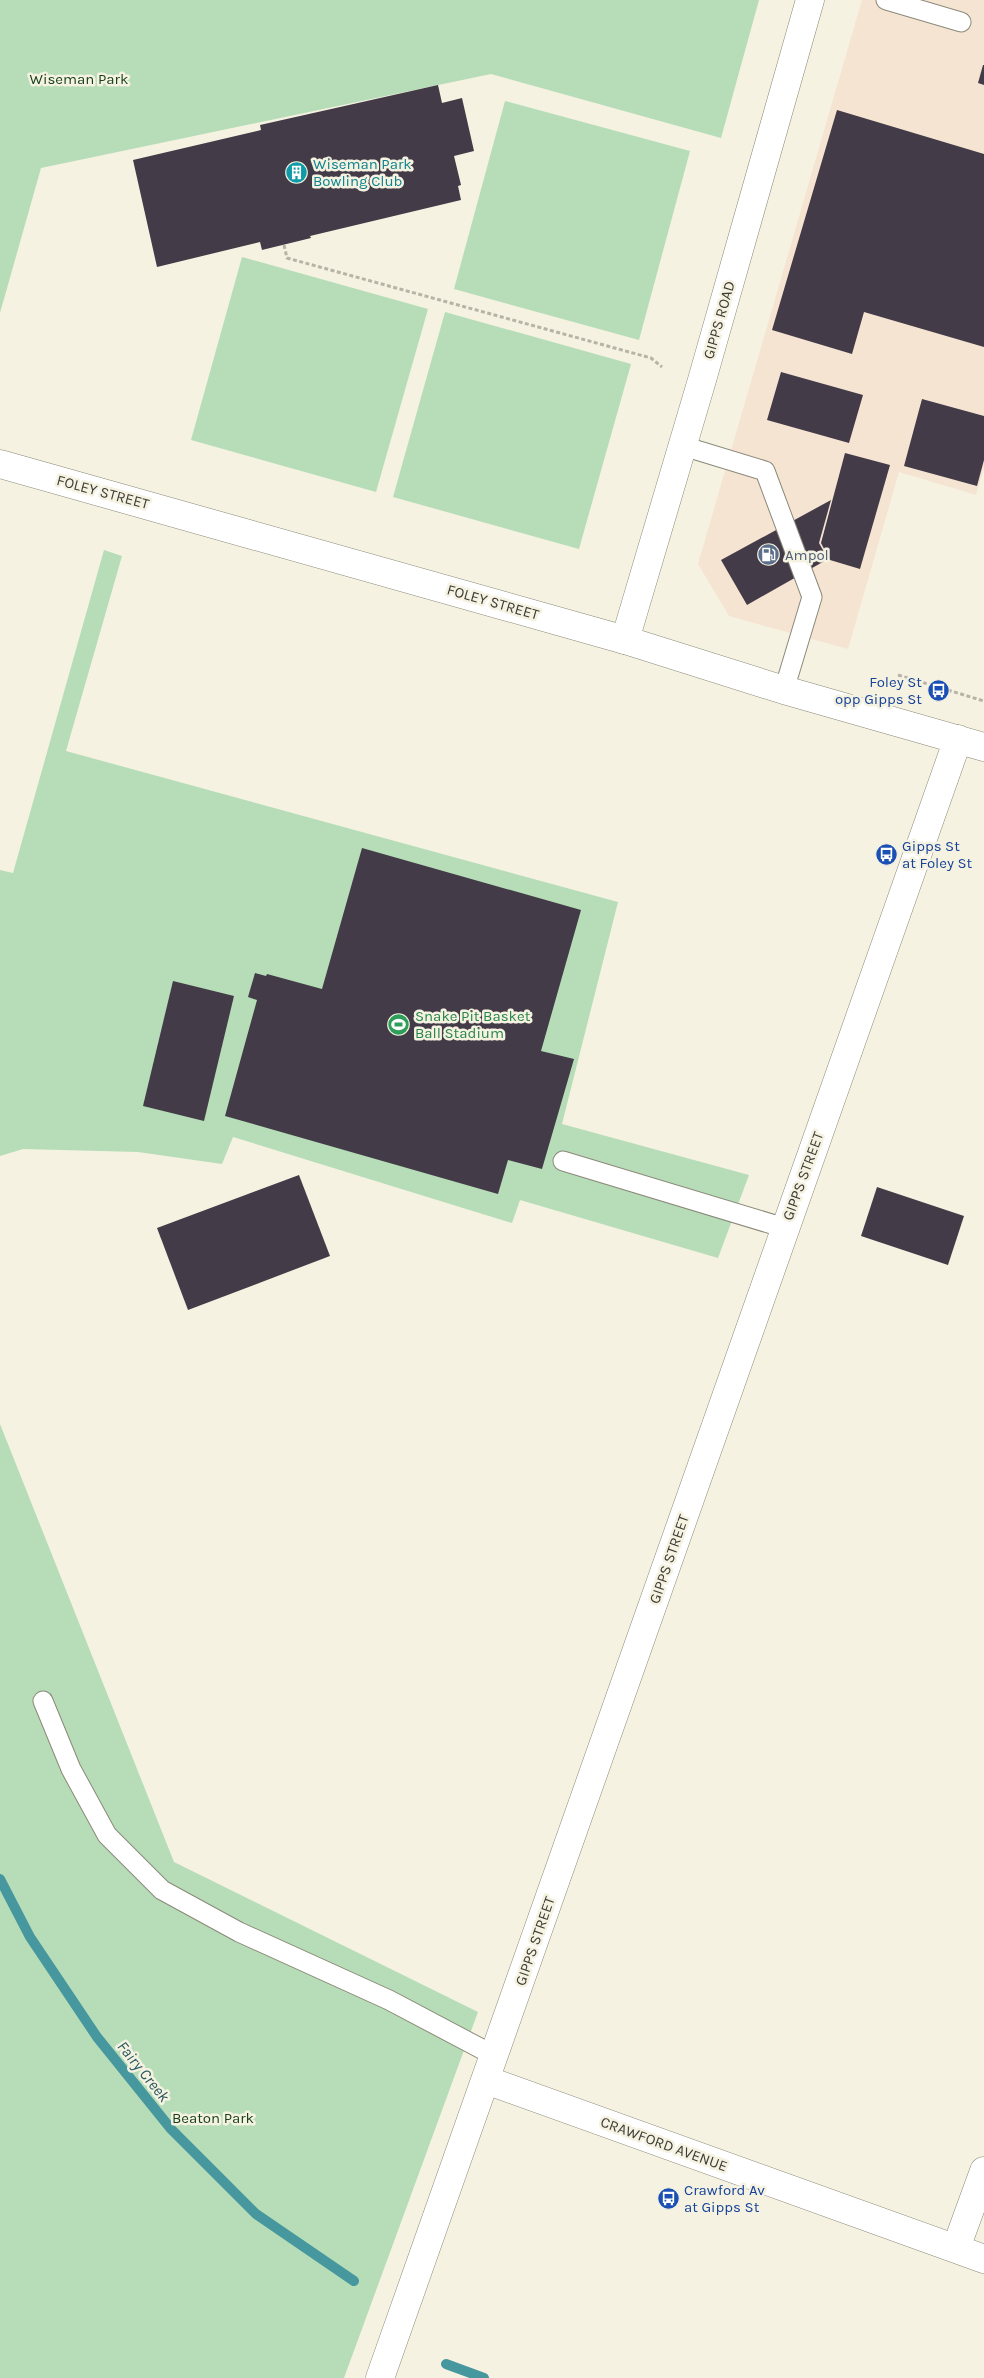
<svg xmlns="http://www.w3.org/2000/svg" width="984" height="2378" viewBox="0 0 984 2378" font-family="Karla,sans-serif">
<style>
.commercial{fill:#f6e4d3}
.green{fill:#b6ddb8}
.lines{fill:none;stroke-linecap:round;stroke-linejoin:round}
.stream{stroke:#47979e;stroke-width:10}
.building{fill:#433b47}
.lane-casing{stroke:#8b8979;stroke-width:21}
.street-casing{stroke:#8b8979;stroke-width:29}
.secondary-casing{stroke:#8b8979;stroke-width:29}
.path{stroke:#b6b4a6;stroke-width:3;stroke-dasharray:4 2.5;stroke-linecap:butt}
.lane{stroke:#fff;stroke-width:19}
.street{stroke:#fff;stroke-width:28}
.secondary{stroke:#fff;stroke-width:28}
.labels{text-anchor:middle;stroke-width:5;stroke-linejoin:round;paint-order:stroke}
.park-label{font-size:15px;fill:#133f19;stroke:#f5f2e1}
.culture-label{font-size:15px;fill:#0d838f;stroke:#f5f2e1;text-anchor:start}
.street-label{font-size:15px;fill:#3c3b34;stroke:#f5f2e1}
.service-label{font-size:15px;fill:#4e5e75;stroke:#f5f2e1;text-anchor:start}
.transit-label{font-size:15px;fill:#164399;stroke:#f5f2e1;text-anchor:start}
.leisure-label{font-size:15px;fill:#27864d;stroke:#f5f2e1;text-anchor:start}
.water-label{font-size:16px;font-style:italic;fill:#26575d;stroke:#f5f2e1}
</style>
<rect width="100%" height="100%" fill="#f5f2e1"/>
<polygon class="commercial" points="862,0 984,0 984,468 976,495 899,472 848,649 729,616 698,564"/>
<g class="green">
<polygon points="0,0 759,0 721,138 491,74 41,168 0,313"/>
<polygon points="505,101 690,151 639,340 454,289"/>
<polygon points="242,257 428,309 376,492 191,440"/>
<polygon points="445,312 631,364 579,549 393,497"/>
<polygon points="104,550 122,556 66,751 618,902 562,1124 749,1175 718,1258 520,1200 512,1223 233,1137 222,1164 138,1152 23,1149 0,1156 0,870 13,873"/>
<polygon points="0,1424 174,1862 478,2012 344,2378 0,2378"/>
</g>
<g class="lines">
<g class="stream">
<polyline points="0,1879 30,1937 97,2037 171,2129 256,2214 354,2281"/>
<polyline points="446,2364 484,2378"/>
</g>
</g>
<g class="building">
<polygon points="983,65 984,65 984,85 978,83"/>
<polygon points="438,85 442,103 462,98 474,151 454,156 461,185 458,186 461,200 310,236 311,238 262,250 260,242 157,267 133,160 261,130 260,125"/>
<polygon points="837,110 984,154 984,347 864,312 852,354 772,330"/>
<polygon points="781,372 863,395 849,443 767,420"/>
<polygon points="922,399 984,416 984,460 977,486 904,466"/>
<polygon points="845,453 890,465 860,569 830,560 821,543"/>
<polygon points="831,500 819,543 828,559 747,605 721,560"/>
<polygon points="362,848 581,910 541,1051 574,1059 542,1169 508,1160 498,1194 225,1116 257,1000 248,997 255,973 266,976 267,974 322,989"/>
<polygon points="173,981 234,996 204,1121 143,1106"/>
<polygon points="299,1175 330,1256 188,1310 157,1228"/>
<polygon points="877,1187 964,1216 948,1265 861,1236"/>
</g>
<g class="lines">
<defs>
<g id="lane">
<polyline points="886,0 961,22"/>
<polyline points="683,446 765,471 812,597 784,690"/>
<polyline points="563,1161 785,1228"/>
<polyline points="43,1701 71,1769 107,1835 162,1890 239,1932 389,2000 495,2056"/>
</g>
<g id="street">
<polyline points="486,2080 984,2259"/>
<polyline points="956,2248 984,2171"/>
<polyline points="380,2378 958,739"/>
</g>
<g id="secondary">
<polyline points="0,464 625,640 784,690 984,747"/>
<polyline points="625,640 702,380 810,0"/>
</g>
</defs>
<use href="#lane" class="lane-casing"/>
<use href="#street" class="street-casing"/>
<use href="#secondary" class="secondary-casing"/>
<g class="path">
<polyline points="284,245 287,258 651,358 662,367"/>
<polyline points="898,675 984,701"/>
</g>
<use href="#lane" class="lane"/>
<use href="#street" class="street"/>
<use href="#secondary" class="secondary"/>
</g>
<defs>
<symbol id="building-disc" viewBox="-11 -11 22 22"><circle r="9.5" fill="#0f9aa8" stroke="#f5f2e1"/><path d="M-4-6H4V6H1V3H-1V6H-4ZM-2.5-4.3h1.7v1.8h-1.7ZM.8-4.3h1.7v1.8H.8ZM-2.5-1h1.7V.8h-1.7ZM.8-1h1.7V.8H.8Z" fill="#fff"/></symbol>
<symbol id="fuel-disc" viewBox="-11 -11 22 22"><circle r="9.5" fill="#5c6f8a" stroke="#f5f2e1"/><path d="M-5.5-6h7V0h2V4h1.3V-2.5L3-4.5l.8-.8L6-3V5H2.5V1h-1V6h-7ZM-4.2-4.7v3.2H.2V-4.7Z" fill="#fff"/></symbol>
<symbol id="bus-disc" viewBox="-11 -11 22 22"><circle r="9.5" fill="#1a4fb4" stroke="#f5f2e1"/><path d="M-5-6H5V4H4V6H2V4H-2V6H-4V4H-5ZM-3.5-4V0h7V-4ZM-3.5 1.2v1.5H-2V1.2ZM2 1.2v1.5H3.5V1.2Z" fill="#fff"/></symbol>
<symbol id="stadium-disc" viewBox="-11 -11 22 22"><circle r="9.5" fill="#2e9e5b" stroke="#f5f2e1"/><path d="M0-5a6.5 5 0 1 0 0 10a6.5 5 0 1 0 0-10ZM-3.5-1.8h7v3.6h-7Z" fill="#fff"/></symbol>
</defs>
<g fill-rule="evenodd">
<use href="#building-disc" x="284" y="160" width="25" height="25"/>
<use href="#fuel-disc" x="756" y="542" width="25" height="25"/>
<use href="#bus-disc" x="926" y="678" width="25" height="25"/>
<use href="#bus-disc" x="874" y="842" width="25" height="25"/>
<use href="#stadium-disc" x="386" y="1012" width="25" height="25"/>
<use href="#bus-disc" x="656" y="2186" width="25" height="25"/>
</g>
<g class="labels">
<g class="park-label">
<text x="79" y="84">Wiseman Park</text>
<text x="213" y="2123">Beaton Park</text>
</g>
<g class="culture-label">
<text x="313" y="169">Wiseman Park<tspan x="313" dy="17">Bowling Club</tspan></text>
</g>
<g class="street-label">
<text transform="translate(719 320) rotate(-74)" y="5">GIPPS ROAD</text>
<text transform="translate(103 492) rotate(15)" y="5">FOLEY STREET</text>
<text transform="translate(493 602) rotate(16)" y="5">FOLEY STREET</text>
<text transform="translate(803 1176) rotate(-70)" y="5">GIPPS STREET</text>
<text transform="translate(669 1559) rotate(-71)" y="5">GIPPS STREET</text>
<text transform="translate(535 1941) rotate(-71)" y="5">GIPPS STREET</text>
<text transform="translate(664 2144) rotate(20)" y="5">CRAWFORD AVENUE</text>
</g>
<g class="service-label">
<text x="785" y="560">Ampol</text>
</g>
<g class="transit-label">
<text x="922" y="687" text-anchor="end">Foley St<tspan x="922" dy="17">opp Gipps St</tspan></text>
<text x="902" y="851">Gipps St<tspan x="902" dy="17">at Foley St</tspan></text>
<text x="684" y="2195">Crawford Av<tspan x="684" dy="17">at Gipps St</tspan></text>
</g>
<g class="leisure-label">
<text x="415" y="1021">Snake Pit Basket<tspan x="415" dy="17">Ball Stadium</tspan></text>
</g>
<g class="water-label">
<text transform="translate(144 2071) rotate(51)" y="6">Fairy Creek</text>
</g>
</g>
</svg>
